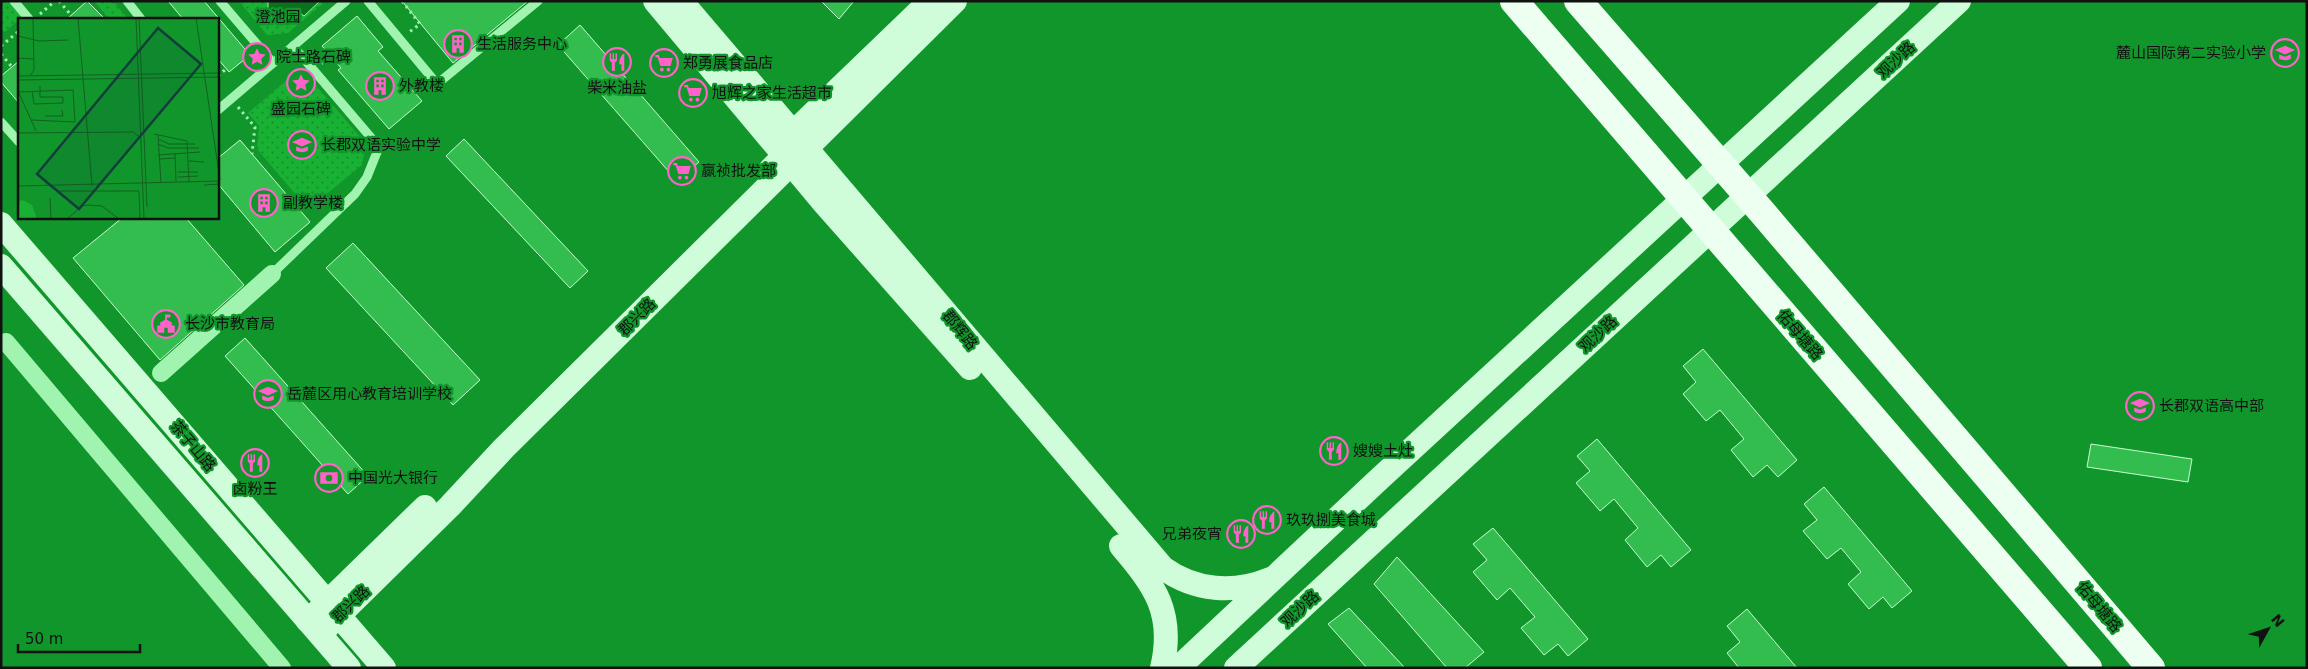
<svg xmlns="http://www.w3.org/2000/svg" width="2308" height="669" viewBox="0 0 2308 669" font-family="'DejaVu Sans','Noto Sans SC',sans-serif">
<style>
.grass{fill:url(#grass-dots)}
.water{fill:#0a721f;stroke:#92f7a3}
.building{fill:#34bd4f;stroke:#c8fed2}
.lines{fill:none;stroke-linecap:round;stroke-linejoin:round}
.path{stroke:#a0f4b0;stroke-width:3;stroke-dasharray:2.5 4;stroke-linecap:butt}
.lane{stroke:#a0f4b0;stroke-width:9}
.street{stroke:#a0f4b0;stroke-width:18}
.secondary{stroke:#d0fdd9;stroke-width:24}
.primary{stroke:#edfff1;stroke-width:28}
.labels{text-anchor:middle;stroke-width:4.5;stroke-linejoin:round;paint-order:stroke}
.park-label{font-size:15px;fill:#111;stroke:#11962b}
.poi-label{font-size:15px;fill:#111;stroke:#11962b;text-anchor:start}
.street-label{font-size:15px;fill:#111;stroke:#11962b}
.inset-road{fill:none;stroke:#116121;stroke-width:1}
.view{fill:#103e3b;fill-opacity:0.15;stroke:#103e3b;stroke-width:2.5}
.inset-edge{fill:none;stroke:#111;stroke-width:2.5}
</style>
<defs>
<pattern id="grass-dots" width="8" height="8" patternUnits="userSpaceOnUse" patternTransform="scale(1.25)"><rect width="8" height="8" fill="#18b134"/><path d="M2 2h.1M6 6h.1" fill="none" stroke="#148f2b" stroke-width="1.8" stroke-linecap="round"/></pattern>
</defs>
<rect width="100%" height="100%" fill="#11962b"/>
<g class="grass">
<polygon points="1,1 13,1 24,15 5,32 1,29"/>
<polygon points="94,1 113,1 128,19 109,19"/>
<polygon points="239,1 326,1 288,33 267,35"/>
<polygon points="294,74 307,75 366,144 362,165 308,209 257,149 259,126 248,113"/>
</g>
<polygon class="water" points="268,1 320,1 304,16 300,13 293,22 268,17"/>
<g class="building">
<polygon points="87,1 105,19 67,19"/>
<polygon points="168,1 204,1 250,55 229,72 218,59 218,19 183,19"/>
<polygon points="402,1 528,1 453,63"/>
<polygon points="821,1 854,1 839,19"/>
<polygon points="357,16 383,47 378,51 422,101 389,129 338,70 341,68 322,46"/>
<polygon points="580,25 699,162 677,181 558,45"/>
<polygon points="19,61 19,103 1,82 1,76"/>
<polygon points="464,139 588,271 570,288 446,156"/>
<polygon points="240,140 310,222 275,252 218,184 218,158"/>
<polygon points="122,218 186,218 244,285 160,360 73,258"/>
<polygon points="353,243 480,380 453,405 326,268"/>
<polygon points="245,338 368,476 348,494 225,356"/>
<polygon points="1703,349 1797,460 1778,477 1767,465 1753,477 1731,450 1744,439 1720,410 1706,421 1683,394 1696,382 1683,366"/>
<polygon points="1597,439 1691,550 1671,567 1661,555 1647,567 1625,540 1638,528 1614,499 1600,511 1576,483 1590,471 1577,456"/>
<polygon points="2091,444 2192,459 2188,482 2087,467"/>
<polygon points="1824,487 1912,591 1892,608 1883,597 1869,609 1848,584 1861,572 1841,548 1827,559 1803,531 1817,520 1804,504"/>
<polygon points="1493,528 1588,639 1568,656 1558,644 1544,655 1521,628 1535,617 1510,588 1497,600 1473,572 1487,560 1473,544"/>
<polygon points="1397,557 1484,652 1465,668 1447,668 1374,584"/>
<polygon points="1349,608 1405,668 1367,668 1328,624"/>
<polygon points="1747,609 1797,668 1739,668 1727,653 1740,642 1727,626"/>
</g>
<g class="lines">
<g class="path">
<polyline points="59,1 71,15"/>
<polyline points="402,1 420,24 408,33"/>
<polyline points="40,14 55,1"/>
<polyline points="1,46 19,31"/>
<polyline points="1,54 12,67"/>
<polyline points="322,64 331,56"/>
<polyline points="218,76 226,69"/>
<polyline points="238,107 255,127 252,154"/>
</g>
<g class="lane">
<polyline points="14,1 29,19"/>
<polyline points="127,1 141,19"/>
<polyline points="220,1 273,63"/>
<polyline points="368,1 437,84 538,1"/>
<polyline points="218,110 346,1"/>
<polyline points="1,122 19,142"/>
<polyline points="272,274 355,194 367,177 379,147 293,46"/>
</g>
<g class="street">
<polyline points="6,342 282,668"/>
<polyline points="161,373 272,274"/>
</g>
<g class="secondary">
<polyline points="655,1 824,203 970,368"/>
<path d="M 681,1 L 1163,568 C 1195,591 1234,594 1270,579"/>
<polyline points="771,169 784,156 793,133 930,1"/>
<polyline points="1,224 384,668"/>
<polyline points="1,266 349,668"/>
<path d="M 1121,546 C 1155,586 1175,613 1162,668"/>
<polyline points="308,621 425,507"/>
<polyline points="320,634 450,506 504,448 955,1"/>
<polyline points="1178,668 1376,482 1898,1"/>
<polyline points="1236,668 1959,1"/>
</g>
<g class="primary">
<polyline points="1514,1 2088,668"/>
<polyline points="1578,1 1762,212 2151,668"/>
</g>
</g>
<defs>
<symbol id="building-ring" viewBox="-11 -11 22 22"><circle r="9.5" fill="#11962b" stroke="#ff63c9" stroke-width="1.5"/><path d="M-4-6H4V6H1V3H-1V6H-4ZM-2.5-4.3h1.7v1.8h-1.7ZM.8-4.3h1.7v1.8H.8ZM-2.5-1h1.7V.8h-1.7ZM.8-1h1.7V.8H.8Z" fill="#ff63c9"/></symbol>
<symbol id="school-ring" viewBox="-11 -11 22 22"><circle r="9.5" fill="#11962b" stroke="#ff63c9" stroke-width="1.5"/><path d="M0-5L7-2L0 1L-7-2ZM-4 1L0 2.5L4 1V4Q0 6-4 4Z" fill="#ff63c9"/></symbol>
<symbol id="sight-ring" viewBox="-11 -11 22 22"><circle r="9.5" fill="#11962b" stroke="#ff63c9" stroke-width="1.5"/><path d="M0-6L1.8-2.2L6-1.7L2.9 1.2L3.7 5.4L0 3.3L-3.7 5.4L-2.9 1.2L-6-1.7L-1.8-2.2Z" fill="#ff63c9"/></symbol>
<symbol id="restaurant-ring" viewBox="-11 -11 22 22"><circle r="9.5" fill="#11962b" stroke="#ff63c9" stroke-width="1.5"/><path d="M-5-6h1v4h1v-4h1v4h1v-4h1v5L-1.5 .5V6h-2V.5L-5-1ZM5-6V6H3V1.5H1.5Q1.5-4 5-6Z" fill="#ff63c9"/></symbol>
<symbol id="supermarket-ring" viewBox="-11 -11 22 22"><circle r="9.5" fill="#11962b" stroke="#ff63c9" stroke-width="1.5"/><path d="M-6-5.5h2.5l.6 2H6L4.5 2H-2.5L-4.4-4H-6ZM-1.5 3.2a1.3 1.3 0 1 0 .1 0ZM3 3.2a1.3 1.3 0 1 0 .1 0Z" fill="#ff63c9"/></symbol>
<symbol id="civic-ring" viewBox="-11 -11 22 22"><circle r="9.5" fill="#11962b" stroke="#ff63c9" stroke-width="1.5"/><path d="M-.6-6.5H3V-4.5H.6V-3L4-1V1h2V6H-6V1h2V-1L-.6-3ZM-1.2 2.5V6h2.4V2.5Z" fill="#ff63c9"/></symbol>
<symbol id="bank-ring" viewBox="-11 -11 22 22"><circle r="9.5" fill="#11962b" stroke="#ff63c9" stroke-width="1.5"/><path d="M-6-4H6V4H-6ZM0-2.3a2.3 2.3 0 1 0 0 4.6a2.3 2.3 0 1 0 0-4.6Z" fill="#ff63c9"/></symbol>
</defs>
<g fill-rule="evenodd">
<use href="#building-ring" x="442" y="28" width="32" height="32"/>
<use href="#school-ring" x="2269" y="37" width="32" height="32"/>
<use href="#sight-ring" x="241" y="41" width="32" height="32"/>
<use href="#restaurant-ring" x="601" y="46" width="32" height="32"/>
<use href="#supermarket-ring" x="648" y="47" width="32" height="32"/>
<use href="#sight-ring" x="285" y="67" width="32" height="32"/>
<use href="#building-ring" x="364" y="70" width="32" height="32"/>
<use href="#supermarket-ring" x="677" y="77" width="32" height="32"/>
<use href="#school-ring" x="286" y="129" width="32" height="32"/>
<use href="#supermarket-ring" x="666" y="155" width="32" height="32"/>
<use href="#building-ring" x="248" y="187" width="32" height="32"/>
<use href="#civic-ring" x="150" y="308" width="32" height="32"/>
<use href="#school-ring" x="252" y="378" width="32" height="32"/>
<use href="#school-ring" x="2124" y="390" width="32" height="32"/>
<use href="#restaurant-ring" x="1318" y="435" width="32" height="32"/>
<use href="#restaurant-ring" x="239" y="447" width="32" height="32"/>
<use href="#bank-ring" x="313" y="462" width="32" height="32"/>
<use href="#restaurant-ring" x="1251" y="504" width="32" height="32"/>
<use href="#restaurant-ring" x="1225" y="518" width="32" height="32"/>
</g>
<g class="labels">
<g class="park-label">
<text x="278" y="22">澄池园</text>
</g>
<g class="poi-label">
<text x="477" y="49">生活服务中心</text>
<text x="2266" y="58" text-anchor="end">麓山国际第二实验小学</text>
<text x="276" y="62">院士路石碑</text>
<text x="683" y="68">郑勇展食品店</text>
<text x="399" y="91">外教楼</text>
<text x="617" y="93" text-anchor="middle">柴米油盐</text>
<text x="712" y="98">旭辉之家生活超市</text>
<text x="301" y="114" text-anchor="middle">盛园石碑</text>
<text x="321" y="150">长郡双语实验中学</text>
<text x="701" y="176">赢祯批发部</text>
<text x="283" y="208">副教学楼</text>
<text x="185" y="329">长沙市教育局</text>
<text x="287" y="399">岳麓区用心教育培训学校</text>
<text x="2159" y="411">长郡双语高中部</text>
<text x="1353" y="456">嫂嫂土灶</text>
<text x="348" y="483">中国光大银行</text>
<text x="255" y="494" text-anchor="middle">卤粉王</text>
<text x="1286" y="525">玖玖捌美食城</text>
<text x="1222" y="539" text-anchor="end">兄弟夜宵</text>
</g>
<g class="street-label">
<text transform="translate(1896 60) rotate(-43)" y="5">观沙路</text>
<text transform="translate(637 317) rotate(-45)" y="5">郡兴路</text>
<text transform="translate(960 330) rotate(51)" y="5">郡辉路</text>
<text transform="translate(1598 334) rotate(-43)" y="5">观沙路</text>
<text transform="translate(1800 335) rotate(49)" y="5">佑母塘路</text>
<text transform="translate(193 446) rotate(50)" y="5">茶子山路</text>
<text transform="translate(351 604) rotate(-44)" y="5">郡兴路</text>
<text transform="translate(2099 607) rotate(50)" y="5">佑母塘路</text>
<text transform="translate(1300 609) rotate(-43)" y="5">观沙路</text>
</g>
</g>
<g transform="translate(18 18)">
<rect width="201" height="201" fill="#11962b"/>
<path d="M 4,182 L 14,187 L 19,201 L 0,201 L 0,184 Z" fill="#18b134"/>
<path class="inset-road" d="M 60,0 L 74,168M 118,0 L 126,201M 121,0 L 129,189M 178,0 L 202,162M 0,18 L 21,23 L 50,22M 0,40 L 15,41M 0,58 L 202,55M 12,58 L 16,52 L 15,0M 0,62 L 202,59M 0,73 L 18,113M 14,73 L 16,86 L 45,85 L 45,79 L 22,79 L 22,68M 0,74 L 55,72 L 57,104 L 13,102M 27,98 L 45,98 L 44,92M 0,115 L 115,114 L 123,120M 136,116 L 169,123 L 171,164M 140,117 L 143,165M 140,121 L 151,126 L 177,126M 140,126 L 150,130 L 181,130M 157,135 L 158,163M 140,137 L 182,134M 142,141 L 157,140M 171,143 L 186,144M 160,154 L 180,154M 160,159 L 180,158M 186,167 L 202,166M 0,168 L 202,163M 41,173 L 121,173 L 122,201M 32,180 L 33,201M 49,201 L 64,188 L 70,187 L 84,188 L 101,201"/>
<path class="view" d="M 140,10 L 183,46 L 61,191 L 19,156 Z"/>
<rect width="201" height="201" class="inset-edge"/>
</g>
<rect width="2308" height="669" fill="none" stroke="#111111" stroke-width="5"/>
<g transform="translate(2268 629) rotate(50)" stroke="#11962b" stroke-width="4" paint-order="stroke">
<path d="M0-4L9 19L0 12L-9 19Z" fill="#111111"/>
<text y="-8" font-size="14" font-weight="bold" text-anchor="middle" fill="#111111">N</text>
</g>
<path d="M18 644v8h122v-8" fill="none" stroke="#111111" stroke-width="2.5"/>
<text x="25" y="644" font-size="15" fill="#111111" stroke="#11962b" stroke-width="4" paint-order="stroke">50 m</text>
</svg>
